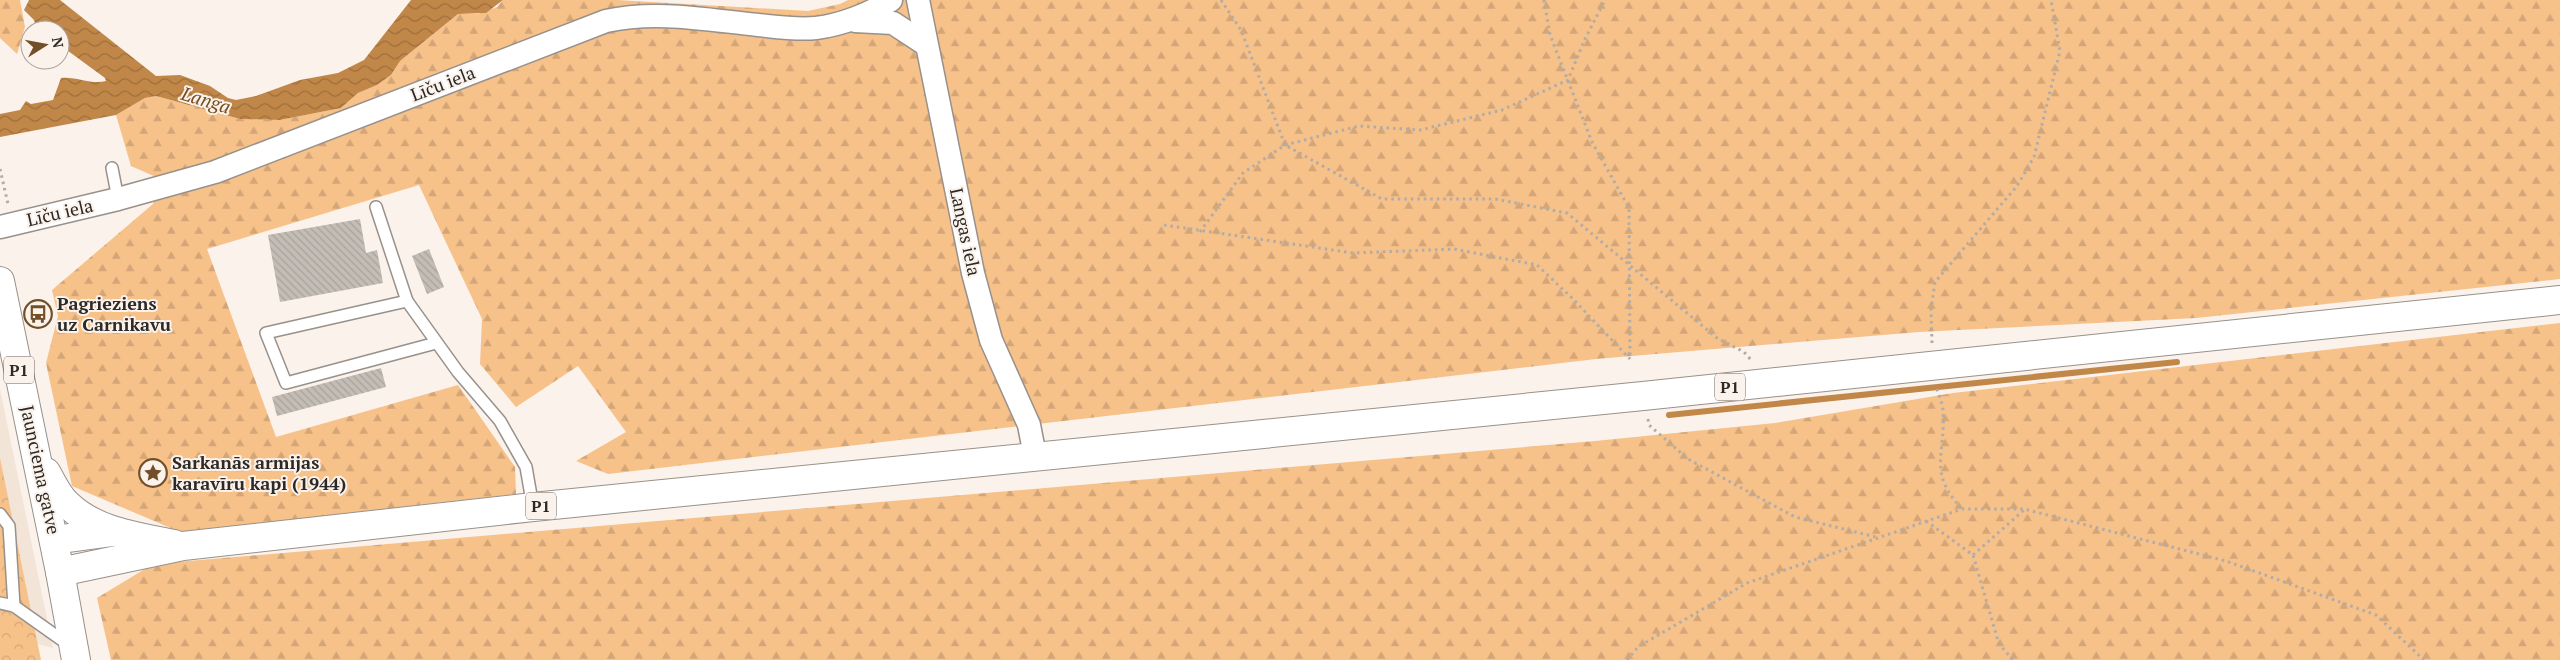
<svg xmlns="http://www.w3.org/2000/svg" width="2560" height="660" viewBox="0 0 2560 660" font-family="'PT Serif',serif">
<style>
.built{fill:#f2e4d7}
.forest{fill:url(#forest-firs)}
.park{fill:url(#park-crowns)}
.water{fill:url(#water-waves)}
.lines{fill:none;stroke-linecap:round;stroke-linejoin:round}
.stream{stroke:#c18748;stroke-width:6}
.building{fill:url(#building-back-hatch)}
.service-casing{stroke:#98918b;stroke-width:14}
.minor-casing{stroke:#98918b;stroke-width:25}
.secondary-casing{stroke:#98918b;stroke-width:30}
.primary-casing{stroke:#98918b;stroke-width:30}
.path{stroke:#b2aca6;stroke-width:3;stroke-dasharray:2.5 4;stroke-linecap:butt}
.service{stroke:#fff;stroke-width:11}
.minor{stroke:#fff;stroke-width:22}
.secondary{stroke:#fff;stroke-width:28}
.primary{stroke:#fff;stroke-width:28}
.labels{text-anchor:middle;stroke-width:4;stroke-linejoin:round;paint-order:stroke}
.shield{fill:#faf2eb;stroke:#6a6561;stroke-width:1}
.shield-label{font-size:16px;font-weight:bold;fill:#2c2926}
.street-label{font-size:18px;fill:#2c2926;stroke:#faf2eb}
.poi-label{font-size:18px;font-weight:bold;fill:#2c2926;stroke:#faf2eb;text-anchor:start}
.water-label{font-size:19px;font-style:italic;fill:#764d1e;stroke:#faf2eb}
</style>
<defs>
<pattern id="forest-firs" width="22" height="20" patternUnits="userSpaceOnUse" patternTransform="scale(1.25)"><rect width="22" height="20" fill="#f7c18a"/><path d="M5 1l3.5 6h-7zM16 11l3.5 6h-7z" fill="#d4a677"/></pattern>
<pattern id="park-crowns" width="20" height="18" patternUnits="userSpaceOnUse" patternTransform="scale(1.25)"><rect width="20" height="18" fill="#f7c18a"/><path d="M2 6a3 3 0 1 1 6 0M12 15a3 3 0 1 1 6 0" fill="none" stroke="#d4a677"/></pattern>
<pattern id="water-waves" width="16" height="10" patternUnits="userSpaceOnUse" patternTransform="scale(1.25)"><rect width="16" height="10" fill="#c18748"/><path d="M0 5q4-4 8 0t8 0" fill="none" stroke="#9d6e3c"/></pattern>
<pattern id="building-back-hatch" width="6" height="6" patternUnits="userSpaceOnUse" patternTransform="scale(1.25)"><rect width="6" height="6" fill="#c4bdb6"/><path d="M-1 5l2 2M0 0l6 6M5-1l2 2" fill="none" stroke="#a9a29c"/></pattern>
</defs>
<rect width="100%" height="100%" fill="#faf2eb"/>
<polygon class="built" points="0,389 53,648 0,634"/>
<g class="forest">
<polygon points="0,0 20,0 25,27 17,54 0,38"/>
<polygon points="503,0 617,0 808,11 840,4 848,0 2560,0 2560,279 2196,318 1919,332 1596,359 608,474 576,461 626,432 578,366 516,407 480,364 482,319 419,185 207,249 276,437 458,385 515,467 516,494 180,532 72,486 46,363 58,316 52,290 153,204 156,177 131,166 116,115 145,98 156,96 240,119 280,120 341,108 358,93 377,85 391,75 400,61 458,14 478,14 497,7"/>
<polygon points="2560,323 2560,660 111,660 97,598 153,564 1595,441 1775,423 1953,393"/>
</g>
<polygon class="park" points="0,458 41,660 0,660"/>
<path class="water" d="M 29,0 L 60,0 L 156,76 L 180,75 L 210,86 L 228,98 L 236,100 L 256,96 L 300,80 L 338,73 L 364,60 L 411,0 L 503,0 L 486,13 L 458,14 L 400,61 L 391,75 L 377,85 L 358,93 L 341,108 L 280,120 L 240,119 L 156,96 L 145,98 L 116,115 L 0,137 L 0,114 L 20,110 L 26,101 L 31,104 L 53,100 L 61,78 C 76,76 91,85 106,81 L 105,78 L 60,45 L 60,30 L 37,30 L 34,20 L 24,10 Z"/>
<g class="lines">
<polyline class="stream" points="1669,415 2177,362"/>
</g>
<g class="building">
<polygon points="360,219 366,253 377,250 383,283 280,302 268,235"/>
<polygon points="429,249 444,287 427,294 412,256"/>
<polygon points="381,368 386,387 277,416 272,397"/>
</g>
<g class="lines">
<defs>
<g id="service">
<polyline points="112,168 118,199"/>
<polyline points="376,207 407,301"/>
<polyline points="436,343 286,383 266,333 407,301 458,372 500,421 526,467 533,507"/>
<polyline points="0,514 9,526 14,606 69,645"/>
<polyline points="0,603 14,606"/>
</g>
<g id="minor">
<polyline points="918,0 973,273 991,340 1029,425 1035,456"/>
<polyline points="855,21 893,23 925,44"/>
<path d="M 0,227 L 118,199 L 215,172 L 606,21 C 657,10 707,20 758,25 C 777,27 797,30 816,28 C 841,25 870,14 891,0"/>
</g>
<polyline id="secondary" points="60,572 76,660"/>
<g id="primary">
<polyline points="0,281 60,572 183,546 533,507 1643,396 2560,300"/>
<path d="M 46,472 C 52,482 58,496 67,504 C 96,532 136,536 174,544"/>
<polyline points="54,540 113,532"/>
</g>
</defs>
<use href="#service" class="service-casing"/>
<use href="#minor" class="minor-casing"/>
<use href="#secondary" class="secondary-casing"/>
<use href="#primary" class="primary-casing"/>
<g class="path">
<polyline points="1221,0 1241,30 1285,145 1382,199 1495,199 1567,213 1717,338 1744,352 1752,361"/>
<polyline points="1544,0 1550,35 1592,142 1629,208 1630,359"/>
<polyline points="0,169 8,204"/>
<polyline points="1164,225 1353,253 1454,249 1537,265 1572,298 1630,359"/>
<polyline points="1200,232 1243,173 1285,145 1359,126 1420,130 1502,110 1568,80 1584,41 1605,0"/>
<polyline points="1932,343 1931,310 1935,282 2017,186 2034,157 2060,51 2051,0"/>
<path d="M 1937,389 C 1939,396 1943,404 1943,411 C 1946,454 1927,472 1962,509"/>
<polyline points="1648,419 1649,425 1688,459 1795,517 1876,537"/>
<polyline points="1926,521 1973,555 1999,644 2013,660"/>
<polyline points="1973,555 2024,510"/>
<polyline points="1627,660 1638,647 1747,583 1962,509 2024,509 2226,561 2376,615 2424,660"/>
</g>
<use href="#service" class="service"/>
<use href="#minor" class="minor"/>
<use href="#secondary" class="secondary"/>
<use href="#primary" class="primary"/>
</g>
<defs>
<symbol id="bus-ring" viewBox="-11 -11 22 22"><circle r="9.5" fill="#faf2eb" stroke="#724f28" stroke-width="1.5"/><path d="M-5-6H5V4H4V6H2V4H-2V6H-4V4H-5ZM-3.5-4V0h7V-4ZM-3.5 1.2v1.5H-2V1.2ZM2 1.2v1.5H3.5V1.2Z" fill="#724f28"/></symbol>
<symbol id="sight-ring" viewBox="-11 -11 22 22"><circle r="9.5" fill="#faf2eb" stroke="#724f28" stroke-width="1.5"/><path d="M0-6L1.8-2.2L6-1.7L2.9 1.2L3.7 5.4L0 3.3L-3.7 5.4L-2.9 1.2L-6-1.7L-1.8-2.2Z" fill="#724f28"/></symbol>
</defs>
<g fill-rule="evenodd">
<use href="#bus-ring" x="22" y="298" width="32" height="32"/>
<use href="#sight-ring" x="137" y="457" width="32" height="32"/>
</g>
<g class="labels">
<g class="shield">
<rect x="4" y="356.5" width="30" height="27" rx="4"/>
<rect x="1715" y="373.5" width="30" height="27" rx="4"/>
<rect x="526" y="492.5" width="30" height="27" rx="4"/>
</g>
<g class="shield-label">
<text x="19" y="376">P1</text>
<text x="1730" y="393">P1</text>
<text x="541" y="512">P1</text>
</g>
<g class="street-label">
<text transform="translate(443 84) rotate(-21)" y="6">Līču iela</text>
<text transform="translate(60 213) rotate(-13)" y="6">Līču iela</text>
<text transform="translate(965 232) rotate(78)" y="6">Langas iela</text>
<text transform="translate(40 470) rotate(78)" y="6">Jaunciema gatve</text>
</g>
<g class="poi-label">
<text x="57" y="310">Pagrieziens<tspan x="57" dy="21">uz Carnikavu</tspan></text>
<text x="172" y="469">Sarkanās armijas<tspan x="172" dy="21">karavīru kapi (1944)</tspan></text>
</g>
<g class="water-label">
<text transform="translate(206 100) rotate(17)" y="7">Langa</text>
</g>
</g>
<g transform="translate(45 45) rotate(79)"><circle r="24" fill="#faf2eb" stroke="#a8a29c"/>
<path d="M0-4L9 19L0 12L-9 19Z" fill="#724f28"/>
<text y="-8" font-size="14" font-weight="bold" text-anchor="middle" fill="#2c2926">N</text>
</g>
</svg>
